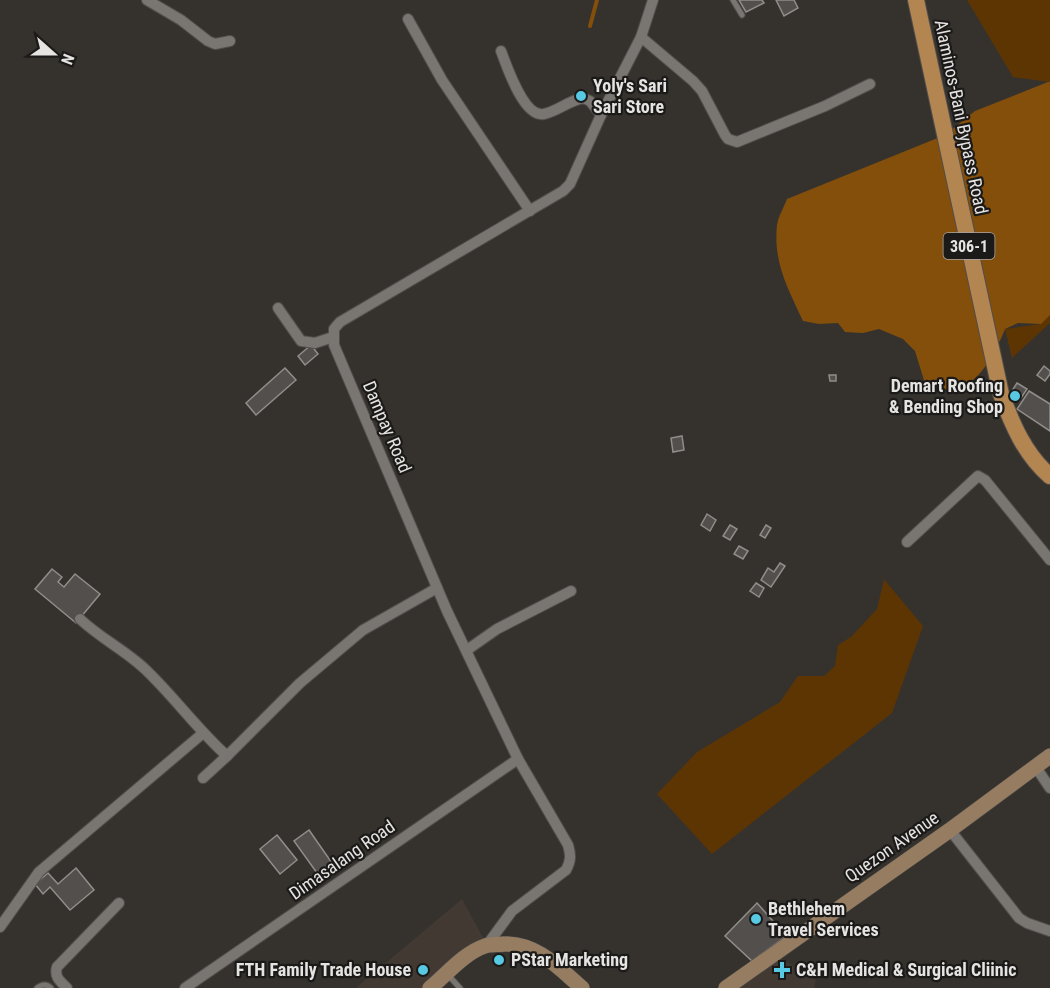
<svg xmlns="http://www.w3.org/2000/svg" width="1050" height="988" viewBox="0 0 1050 988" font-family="'Roboto Condensed',sans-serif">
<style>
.built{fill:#423932}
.green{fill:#5d3503}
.water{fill:#844f0b}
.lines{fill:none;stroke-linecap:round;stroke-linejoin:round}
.stream{stroke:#844f0b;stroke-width:4}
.building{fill:#534f4c;stroke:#918d8a;stroke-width:1.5}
.lane-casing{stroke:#514e4c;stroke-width:7}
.street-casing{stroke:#514e4c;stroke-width:12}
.secondary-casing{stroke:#514e4c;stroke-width:16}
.primary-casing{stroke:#514e4c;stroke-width:18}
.lane{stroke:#797571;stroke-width:5}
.street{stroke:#797571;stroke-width:10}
.secondary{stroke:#967d61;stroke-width:15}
.primary{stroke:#b38551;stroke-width:16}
.poi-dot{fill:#57c9e2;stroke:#1b1a18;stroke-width:2}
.labels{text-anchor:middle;stroke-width:4.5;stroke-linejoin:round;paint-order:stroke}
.shield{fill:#1b1a18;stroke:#a9a7a5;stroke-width:1.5}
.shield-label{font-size:16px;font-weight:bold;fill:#e6e4e2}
.poi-label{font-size:18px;font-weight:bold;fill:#e6e4e2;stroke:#1b1a18;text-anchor:start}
.street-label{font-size:18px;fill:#e6e4e2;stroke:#1b1a18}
</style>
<rect width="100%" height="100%" fill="#35322e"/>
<g class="built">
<polygon points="462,899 487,945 430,988 356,988"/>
<polygon points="781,959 816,980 814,988 738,988"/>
</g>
<g class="green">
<polygon points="967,0 1050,0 1050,82 1013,77"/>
<polygon points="1050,315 1050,323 1012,358 1005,329 1040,324"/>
<polygon points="877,571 923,626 892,713 712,854 657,794 697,752 780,702 798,676 824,676 835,666 838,645 851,637 877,609 884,580"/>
</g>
<path class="water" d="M 1048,82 L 1050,82 L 1050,315 L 1041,324 L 1018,323 L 1005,329 C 998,347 981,382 960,387 C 949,390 937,389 927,390 L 915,351 L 903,339 L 879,329 L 863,333 L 845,332 L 838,323 L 819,324 L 803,321 C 788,289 773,262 777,225 C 778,217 784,207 787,199 L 945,135 L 975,111 Z"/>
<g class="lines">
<polyline class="stream" points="590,26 597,0"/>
</g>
<g class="building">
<polygon points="739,0 762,0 764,3 746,12"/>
<polygon points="776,0 794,0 798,8 784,16"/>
<polygon points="311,345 318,354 305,365 298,356"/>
<polygon points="1044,366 1050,371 1050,374 1045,381 1037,375"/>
<polygon points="285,368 296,380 256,415 246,403"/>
<polygon points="829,375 836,375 836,381 830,381"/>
<polygon points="1017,383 1027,389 1019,401 1010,394"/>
<polygon points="1029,391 1050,404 1050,431 1017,409"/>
<polygon points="682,436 684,450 673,452 671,438"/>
<polygon points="707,514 716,520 710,531 701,525"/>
<polygon points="730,525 737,529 730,540 723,536"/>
<polygon points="766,525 771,528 765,538 760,535"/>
<polygon points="739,546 748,551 743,559 734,554"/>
<polygon points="780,563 785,566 771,587 761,580 768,568 774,572"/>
<polygon points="52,569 62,577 58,582 64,587 75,574 100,594 76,623 35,589"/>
<polygon points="756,583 764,588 759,597 750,591"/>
<polygon points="309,830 332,863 317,873 294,841"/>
<polygon points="277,835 297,860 280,874 260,849"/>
<polygon points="76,868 94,890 70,910 50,887 43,894 35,884 48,873 58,884"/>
<polygon points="757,903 786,936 752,961 725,936"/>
</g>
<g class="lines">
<defs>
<g id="lane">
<polyline points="733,0 742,15"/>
<polyline points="448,975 460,988"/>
<path d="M 37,988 C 41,985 46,983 51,988"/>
</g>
<g id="street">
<polyline points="147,0 181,20 208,41 215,44 230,41"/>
<polyline points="408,19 442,80 530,211"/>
<polyline points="641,37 693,81 702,91 725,135 728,139 737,142 825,106 870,84"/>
<path d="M 501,51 C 507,67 524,118 544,114 C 558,111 568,101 583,98 L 590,101 L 601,115"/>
<polyline points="278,308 301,341 315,343 333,337"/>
<polyline points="907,542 978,476 985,480 1050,560"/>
<path d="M 80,619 C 101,639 127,651 147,671 C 175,698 198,730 227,756 L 300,683 L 363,630 L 437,588"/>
<polyline points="467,650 497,629 571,591"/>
<polyline points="1035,766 1050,788"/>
<polyline points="203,778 227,756"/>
<polyline points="950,830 1019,918 1027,923 1050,931"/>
<polyline points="0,927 39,872 202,734"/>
<path d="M 487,945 L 512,911 L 566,870 C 571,861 571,855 568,845 L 518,759 L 447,611 L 334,345 L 334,329 L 340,322 L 563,191 L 570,184 L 601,115 L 641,37 L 653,0"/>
<path d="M 67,988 C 60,981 54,977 57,967 L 119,903"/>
<polyline points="185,988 518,759"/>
</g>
<g id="secondary">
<path d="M 430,988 C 447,974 464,953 485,946 C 490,944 498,945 504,944 C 537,943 559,968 582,988"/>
<polyline points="726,988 950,830 1050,756"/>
</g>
<path id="primary" d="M 916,0 L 1001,394 C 1012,424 1025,455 1050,476"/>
</defs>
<use href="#lane" class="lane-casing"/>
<use href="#street" class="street-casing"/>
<use href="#secondary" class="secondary-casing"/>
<use href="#primary" class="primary-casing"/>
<use href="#lane" class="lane"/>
<use href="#street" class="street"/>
<use href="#secondary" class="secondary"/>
<use href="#primary" class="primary"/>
</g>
<g class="poi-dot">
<circle cx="581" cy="96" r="6"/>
<circle cx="1015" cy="396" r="6"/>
<circle cx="756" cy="919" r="6"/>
<circle cx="499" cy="960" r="6"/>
<circle cx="423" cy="970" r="6"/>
<path d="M779 961h6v6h6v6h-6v6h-6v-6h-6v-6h6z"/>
</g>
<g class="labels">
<rect class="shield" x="943.5" y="233" width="51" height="26" rx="4.5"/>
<g class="shield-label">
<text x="969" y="252">306-1</text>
</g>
<g class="poi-label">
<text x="593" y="92">Yoly's Sari<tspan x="593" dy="21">Sari Store</tspan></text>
<text x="1003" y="392" text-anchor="end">Demart Roofing<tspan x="1003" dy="21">&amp; Bending Shop</tspan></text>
<text x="768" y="915">Bethlehem<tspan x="768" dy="21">Travel Services</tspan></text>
<text x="511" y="966">PStar Marketing</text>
<text x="411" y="976" text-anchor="end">FTH Family Trade House</text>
<text x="796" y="976">C&amp;H Medical &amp; Surgical Cliinic</text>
</g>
<g class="street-label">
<text transform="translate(961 117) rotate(78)" y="6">Alaminos-Bani Bypass Road</text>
<text transform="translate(387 427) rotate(67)" y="6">Dampay Road</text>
<text transform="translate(892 847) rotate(-35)" y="6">Quezon Avenue</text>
<text transform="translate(342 860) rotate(-35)" y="6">Dimasalang Road</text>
</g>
</g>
<g transform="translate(54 54) rotate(111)" stroke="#1b1a18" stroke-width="4.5" paint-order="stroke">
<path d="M0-4.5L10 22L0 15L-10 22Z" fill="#e6e4e2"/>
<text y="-9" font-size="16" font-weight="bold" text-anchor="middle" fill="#e6e4e2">N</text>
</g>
</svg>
